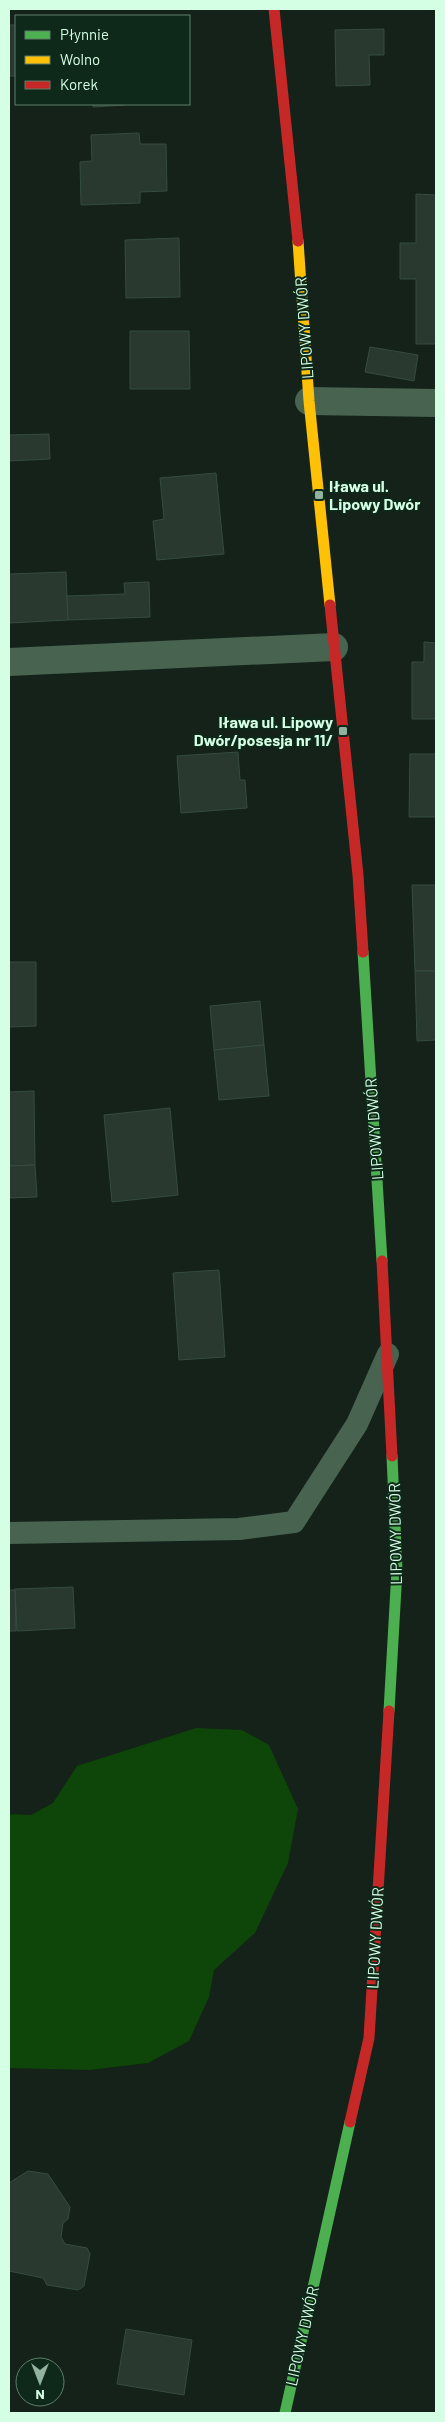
<svg xmlns="http://www.w3.org/2000/svg" width="445" height="2422" viewBox="0 0 445 2422" font-family="Barlow,sans-serif">
<style>
.water{fill:#0e4508}
.building{fill:#293930;stroke:#364c40}
.lines{fill:none;stroke-linecap:round;stroke-linejoin:round}
.lane{stroke:#486350;stroke-width:22}
.street{stroke:#486350;stroke-width:28}
.fast{stroke:#4caf50;stroke-width:11}
.slow{stroke:#ffc107;stroke-width:11}
.jam{stroke:#c62828;stroke-width:11}
.poi-dot{fill:#91b29e;stroke:#0e2819;stroke-width:2}
.labels{text-anchor:middle;stroke-width:4;stroke-linejoin:round;paint-order:stroke}
.street-label{font-size:16px;fill:#d5ffe5;stroke:#0e2819}
.poi-label{font-size:16px;font-weight:bold;fill:#d5ffe5;stroke:#0e2819;text-anchor:start}
</style>
<rect width="100%" height="100%" fill="#14221a"/>
<polygon class="water" points="196,1728 242,1730 269,1745 298,1809 288,1863 255,1933 214,1970 209,1997 189,2041 148,2063 89,2070 9,2068 9,1814 31,1815 53,1803 77,1766"/>
<g class="building">
<rect x="9" y="25" width="7" height="51"/>
<polygon points="384,29 384,55 369,55 370,85 336,86 335,30"/>
<polygon points="93,104 125,104 125,105 93,107"/>
<polygon points="139,133 140,144 166,144 167,191 140,192 140,203 81,205 80,162 92,161 91,135"/>
<polygon points="416,194 436,195 436,344 416,344 416,279 400,279 400,243 416,243"/>
<polygon points="179,238 180,297 126,298 125,240"/>
<polygon points="130,331 189,331 190,389 130,389"/>
<polygon points="370,347 418,355 414,381 365,372"/>
<polygon points="49,434 50,459 9,461 9,435"/>
<polygon points="216,473 224,554 157,560 153,521 164,519 160,478"/>
<polygon points="66,572 68,620 9,623 9,574"/>
<polygon points="149,582 150,617 68,620 67,596 125,594 124,583"/>
<polygon points="424,642 436,643 436,719 412,719 412,662 424,662"/>
<polygon points="238,752 240,780 245,780 247,808 181,813 177,756"/>
<polygon points="410,754 436,754 436,817 409,817"/>
<polygon points="412,885 436,885 436,971 415,971"/>
<polygon points="9,962 36,962 36,1026 9,1027"/>
<polygon points="415,971 436,971 436,1040 417,1041"/>
<polygon points="260,1001 264,1045 214,1050 210,1006"/>
<polygon points="264,1045 269,1096 219,1100 214,1050"/>
<polygon points="34,1091 35,1165 9,1166 9,1092"/>
<polygon points="170,1108 178,1195 112,1202 104,1115"/>
<polygon points="35,1165 37,1197 9,1198 9,1166"/>
<polygon points="219,1270 225,1357 179,1360 173,1273"/>
<polygon points="73,1587 75,1628 17,1631 15,1589"/>
<polygon points="9,1590 15,1590 16,1631 9,1631"/>
<polygon points="28,2171 48,2174 70,2207 68,2219 63,2223 61,2237 65,2244 87,2248 90,2254 84,2286 78,2290 47,2285 43,2278 9,2271 9,2183"/>
<polygon points="126,2329 192,2340 184,2395 117,2384"/>
</g>
<g class="lines">
<polyline class="lane" points="9,1533 239,1529 294,1522 357,1424 388,1354"/>
<g class="street">
<polyline points="309,401 436,403"/>
<polyline points="9,662 334,647"/>
</g>
<g class="fast">
<polyline points="363,952 382,1261"/>
<polyline points="389,1711 397,1570 392,1456"/>
<polyline points="285,2413 350,2122"/>
</g>
<polyline class="slow" points="298,241 309,401 330,605"/>
<g class="jam">
<polyline points="274,9 298,241"/>
<polyline points="330,605 358,875 363,952"/>
<polyline points="382,1261 392,1456"/>
<polyline points="350,2122 369,2038 389,1711"/>
</g>
</g>
<g class="poi-dot">
<rect x="314" y="490" width="10" height="10" rx="2.5"/>
<rect x="338" y="726" width="10" height="10" rx="2.5"/>
</g>
<g class="labels">
<g class="street-label">
<text transform="translate(304 328) rotate(-94)" y="6">LIPOWY DWÓR</text>
<text transform="translate(374 1129) rotate(-94)" y="6">LIPOWY DWÓR</text>
<text transform="translate(395 1534) rotate(-91)" y="6">LIPOWY DWÓR</text>
<text transform="translate(375 1938) rotate(-87)" y="6">LIPOWY DWÓR</text>
<text transform="translate(302 2336) rotate(-77)" y="6">LIPOWY DWÓR</text>
</g>
<g class="poi-label">
<text x="329" y="492">Iława ul.<tspan x="329" dy="18">Lipowy Dwór</tspan></text>
<text x="333" y="728" text-anchor="end">Iława ul. Lipowy<tspan x="333" dy="18">Dwór/posesja nr 11/</tspan></text>
</g>
</g>
<rect width="445" height="2422" fill="none" stroke="#d5ffe5" stroke-width="20"/>
<rect x="15" y="15" width="175" height="90" fill="#0e2819" stroke="#5e7e6b"/>
<rect x="25" y="31" width="25" height="8" fill="#4caf50" stroke="#5e7e6b"/>
<text x="60" y="40" font-size="15" fill="#d5ffe5">Płynnie</text>
<rect x="25" y="56" width="25" height="8" fill="#ffc107" stroke="#5e7e6b"/>
<text x="60" y="65" font-size="15" fill="#d5ffe5">Wolno</text>
<rect x="25" y="81" width="25" height="8" fill="#c62828" stroke="#5e7e6b"/>
<text x="60" y="90" font-size="15" fill="#d5ffe5">Korek</text>
<g transform="translate(40 2382) rotate(180)"><circle r="24" fill="#0e2819" stroke="#5e7e6b"/>
<path d="M0-4L9 19L0 12L-9 19Z" fill="#91b29e"/>
<text y="-8" font-size="14" font-weight="bold" text-anchor="middle" fill="#d5ffe5">N</text>
</g>
</svg>
